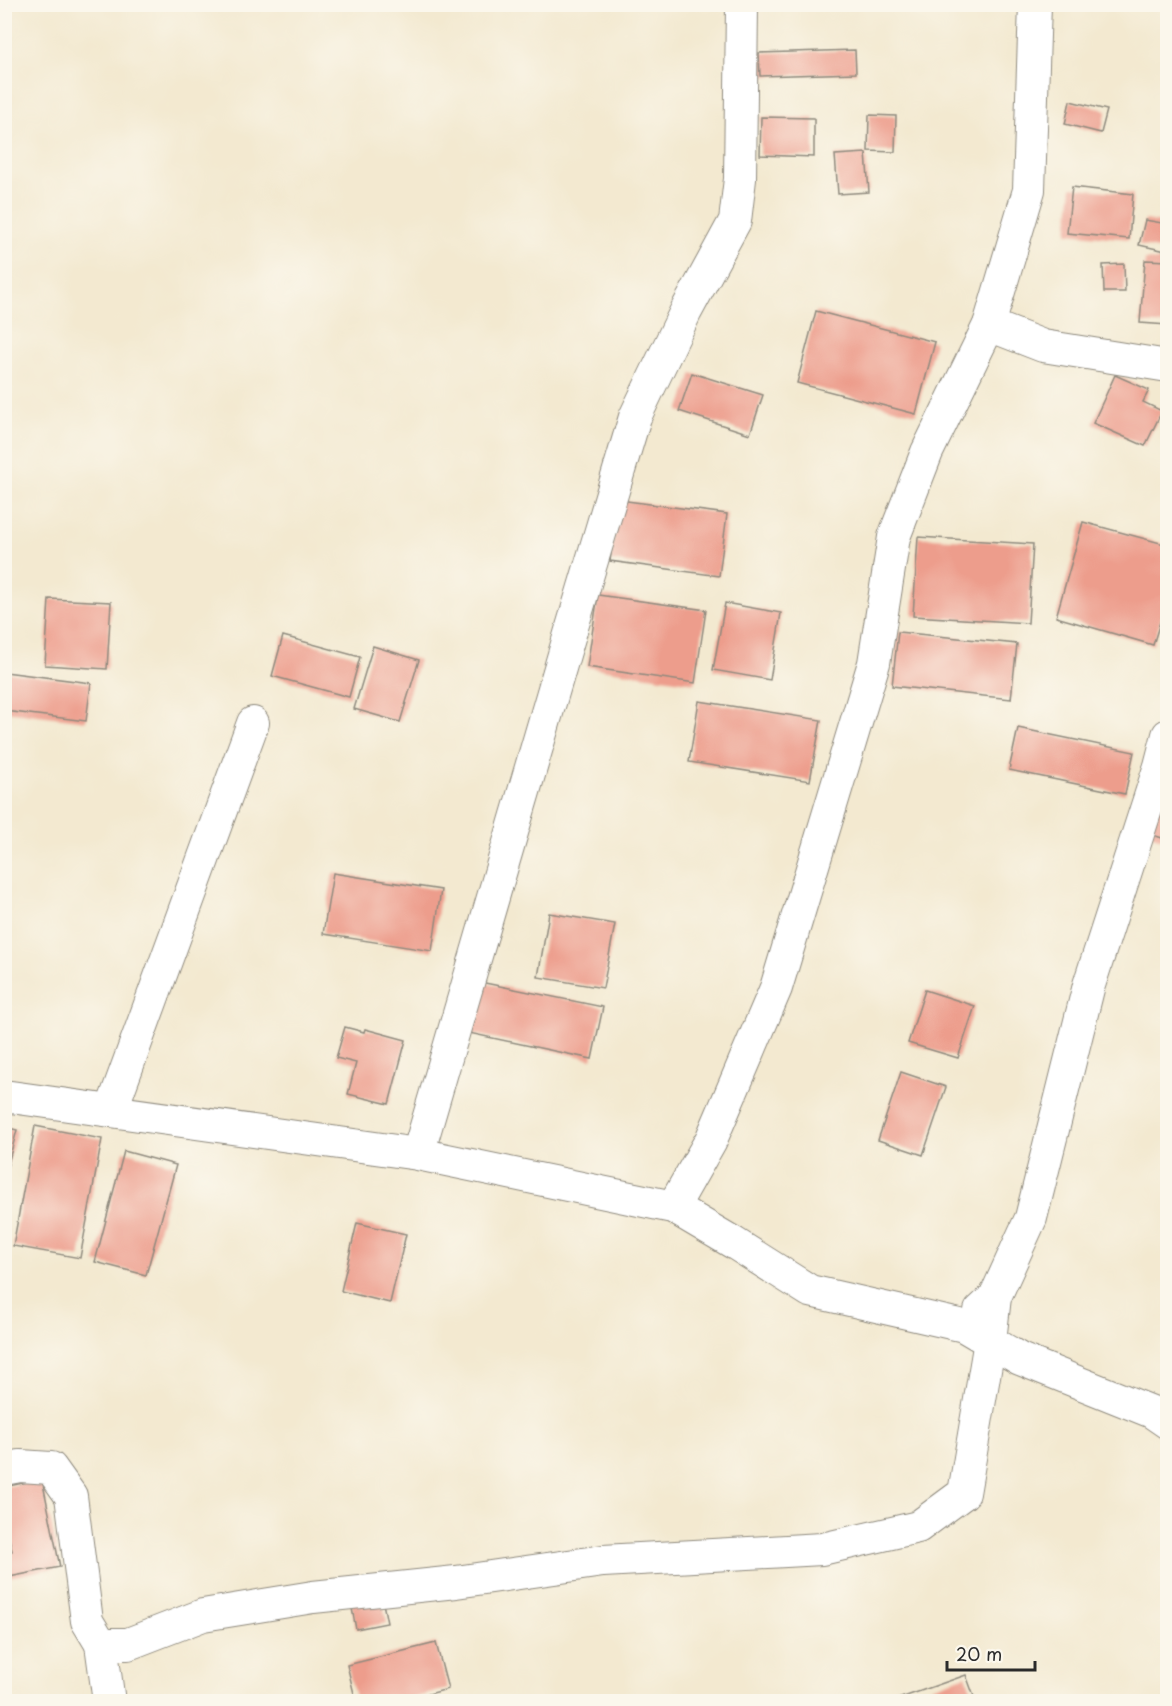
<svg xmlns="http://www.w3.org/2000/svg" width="1172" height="1706" viewBox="0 0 1172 1706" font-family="'Playpen Sans',sans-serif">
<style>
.building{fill:#ed9d8c}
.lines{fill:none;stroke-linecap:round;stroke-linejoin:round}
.minor-casing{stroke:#8f8a7e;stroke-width:34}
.minor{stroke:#fff;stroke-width:32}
</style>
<rect width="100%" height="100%" fill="#fbf7ec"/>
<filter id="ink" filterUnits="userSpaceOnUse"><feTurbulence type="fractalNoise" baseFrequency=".0167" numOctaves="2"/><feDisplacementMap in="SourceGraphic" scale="12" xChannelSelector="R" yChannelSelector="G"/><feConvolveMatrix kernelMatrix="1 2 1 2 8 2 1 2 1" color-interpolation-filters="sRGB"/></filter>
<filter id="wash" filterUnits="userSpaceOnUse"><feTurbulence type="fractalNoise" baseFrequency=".008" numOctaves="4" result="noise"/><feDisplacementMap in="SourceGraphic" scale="24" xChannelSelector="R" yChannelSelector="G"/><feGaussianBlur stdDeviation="1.35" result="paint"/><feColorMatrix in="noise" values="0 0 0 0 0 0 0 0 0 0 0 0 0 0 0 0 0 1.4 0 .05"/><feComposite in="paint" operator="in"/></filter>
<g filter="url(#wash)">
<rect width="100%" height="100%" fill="#f3e9d0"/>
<g id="blocks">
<g class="building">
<polygon points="855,50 856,73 760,76 759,53"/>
<polygon points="1070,101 1107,110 1101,133 1065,124"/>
<polygon points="869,115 896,116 895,152 868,151"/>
<polygon points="761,117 814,118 814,157 760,155"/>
<polygon points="866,153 869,192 838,194 835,155"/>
<polygon points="1072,187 1133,194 1129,239 1067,233"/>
<polygon points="1145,220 1168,224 1166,251 1139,245"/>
<polygon points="1145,260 1168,261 1168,325 1140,323"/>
<polygon points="1124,264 1125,292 1104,292 1103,265"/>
<polygon points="816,311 935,342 916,414 797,383"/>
<polygon points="692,373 763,395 750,434 679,411"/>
<polygon points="1115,375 1149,390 1143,402 1162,411 1145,446 1093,423"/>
<polygon points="619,500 727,514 719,576 610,561"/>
<polygon points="1083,522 1168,545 1168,596 1153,645 1056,617"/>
<polygon points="918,537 1033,544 1028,623 913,616"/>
<polygon points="598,595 706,610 695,683 587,667"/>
<polygon points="49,599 111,602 107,669 45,665"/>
<polygon points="725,603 781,613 770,680 713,670"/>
<polygon points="898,632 1017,644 1011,699 892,686"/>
<polygon points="283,636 360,657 349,697 272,676"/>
<polygon points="373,646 419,660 400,722 354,709"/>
<polygon points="5,672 91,683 86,721 5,711"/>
<polygon points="699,701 821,720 810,781 689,762"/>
<polygon points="1018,728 1134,752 1125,794 1009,770"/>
<polygon points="1159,795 1168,798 1168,840 1147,833"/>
<polygon points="333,873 441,890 432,951 323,934"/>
<polygon points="549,913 615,924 603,988 538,977"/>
<polygon points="480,982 603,1007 592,1059 469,1033"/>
<polygon points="925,990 975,1006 958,1058 908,1043"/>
<polygon points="345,1027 364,1032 365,1029 406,1040 389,1104 348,1094 356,1063 336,1058"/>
<polygon points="901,1072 946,1087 923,1155 878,1140"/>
<polygon points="35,1126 102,1139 80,1258 13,1246"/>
<polygon points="5,1127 17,1130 5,1175"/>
<polygon points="124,1151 176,1165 146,1275 95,1262"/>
<polygon points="357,1223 406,1234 390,1303 341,1291"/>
<polygon points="42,1479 60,1567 4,1578 4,1553 12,1551 4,1516 4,1487"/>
<polygon points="381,1593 387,1623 356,1629 350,1598"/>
<polygon points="436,1643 448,1689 398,1702 356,1702 347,1665"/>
<polygon points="966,1675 976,1702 892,1702 892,1701"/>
</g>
</g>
</g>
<g filter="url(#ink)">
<use href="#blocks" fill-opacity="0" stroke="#8f8a7e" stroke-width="1.5"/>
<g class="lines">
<defs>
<g id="minor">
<polyline points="989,325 1043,346 1168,366"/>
<polyline points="4,1096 418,1154 673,1207 734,1243 810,1291 964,1326 1020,1359 1152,1412 1168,1423"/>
<polyline points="111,1111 253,723"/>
<polyline points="418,1154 570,634 635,417 686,311 735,221 740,179 742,4"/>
<polyline points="673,1207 711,1140 776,988 874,663 894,537 927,452 989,325 1029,190 1035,4"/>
<polyline points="980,1311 995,1297 1031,1218 1089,985 1160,766 1168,735"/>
<polyline points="4,1469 20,1466 51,1468 71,1496 87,1621 101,1644 128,1644 203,1615 313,1597 456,1582 603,1561 822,1549 918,1527 964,1493 990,1341 995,1297"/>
<polyline points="101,1644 109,1702"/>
</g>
</defs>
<use href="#minor" class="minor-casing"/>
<use href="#minor" class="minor"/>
</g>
</g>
<rect width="1172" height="1706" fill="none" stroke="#fbf7ec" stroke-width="24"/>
<path d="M947 1661v9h88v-9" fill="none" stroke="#2b2b2b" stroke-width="3"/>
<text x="956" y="1661" font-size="18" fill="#2b2b2b" stroke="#fbf7ec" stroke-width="4.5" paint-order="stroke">20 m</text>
</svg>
